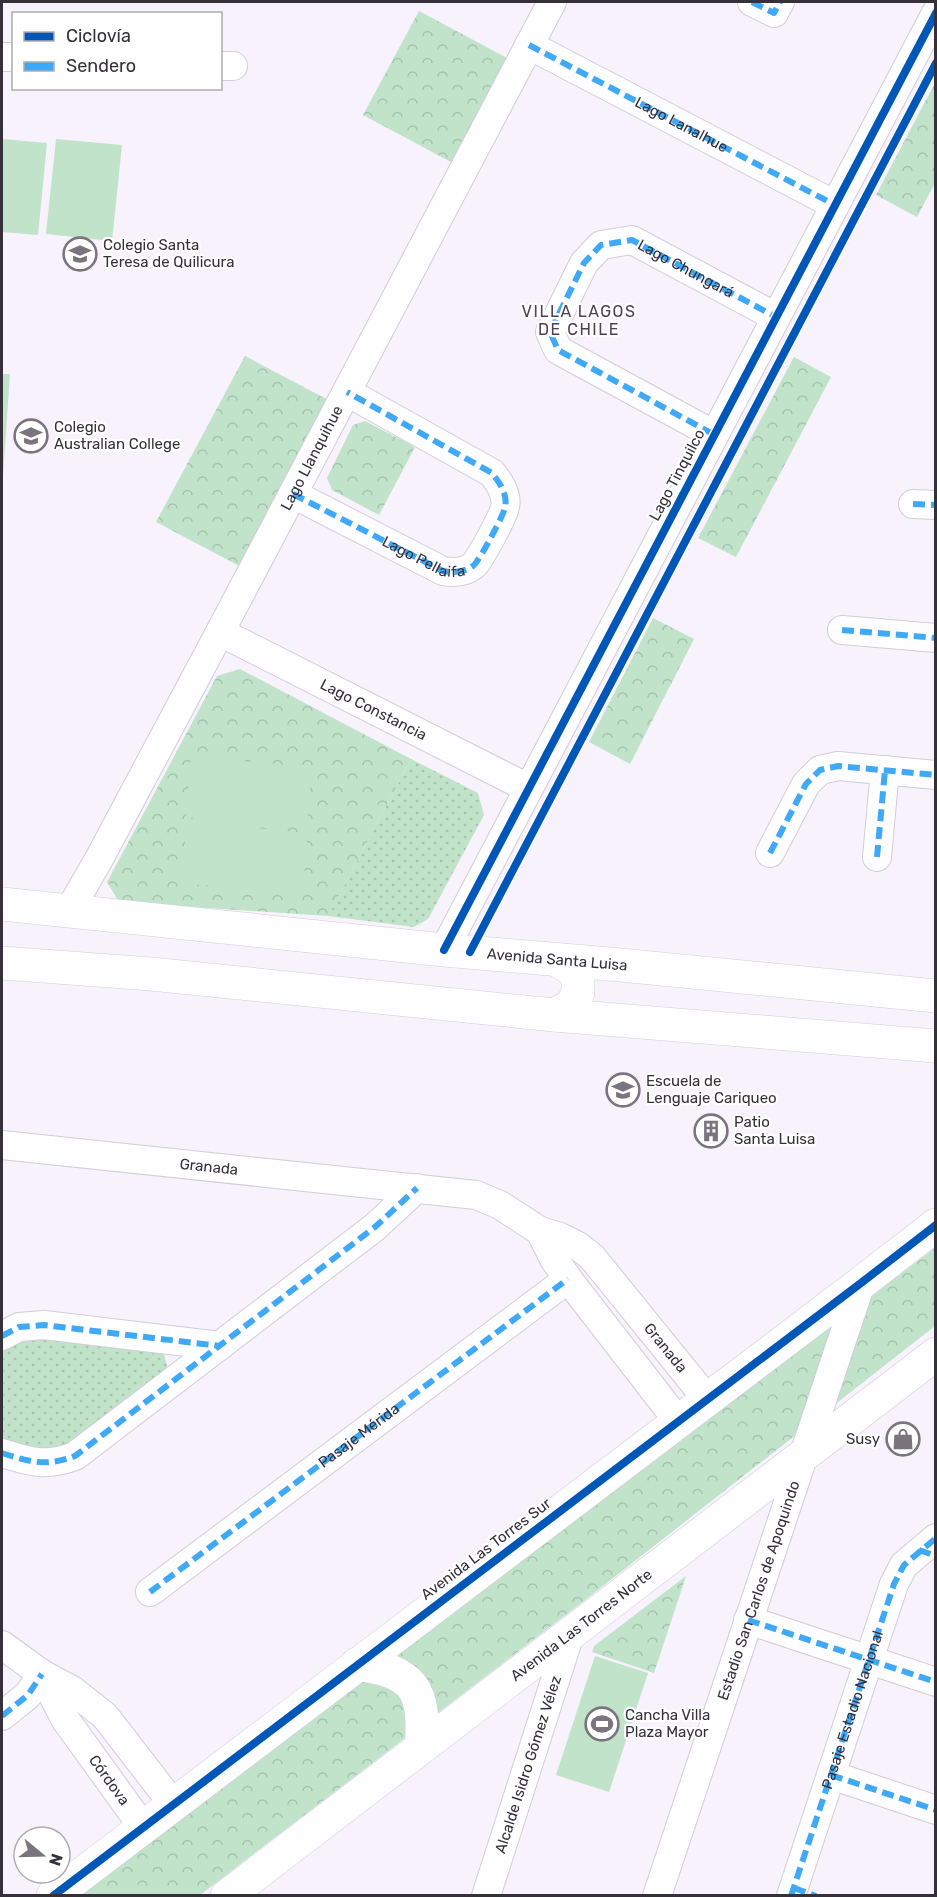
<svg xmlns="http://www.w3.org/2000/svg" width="937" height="1897" viewBox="0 0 937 1897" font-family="Rubik,sans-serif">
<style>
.grass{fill:url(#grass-dots)}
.park{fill:url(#park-crowns)}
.pitch{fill:#c0e3ca}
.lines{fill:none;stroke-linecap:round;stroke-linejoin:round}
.street-casing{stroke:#d2cdd7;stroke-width:30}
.secondary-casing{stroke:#d2cdd7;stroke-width:34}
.street{stroke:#fefdff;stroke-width:28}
.secondary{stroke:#fefdff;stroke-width:33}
.quiet{stroke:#3fa9f5;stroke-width:6;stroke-dasharray:12 6;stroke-linecap:butt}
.cycleway-casing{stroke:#fff;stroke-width:11}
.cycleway{stroke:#0057b8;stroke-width:8}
.labels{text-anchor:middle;stroke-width:4.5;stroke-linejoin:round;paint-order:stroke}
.street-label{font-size:15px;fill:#36303a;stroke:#fff}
.poi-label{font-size:15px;fill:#36303a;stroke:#fff;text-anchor:start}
.neighbourhood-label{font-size:16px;letter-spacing:1.5px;fill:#4c4055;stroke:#fff}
</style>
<defs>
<pattern id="grass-dots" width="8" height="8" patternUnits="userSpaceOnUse" patternTransform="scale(1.5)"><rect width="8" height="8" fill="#c0e3ca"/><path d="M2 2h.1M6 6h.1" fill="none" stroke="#a6c3ae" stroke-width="1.8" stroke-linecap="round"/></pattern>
<pattern id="park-crowns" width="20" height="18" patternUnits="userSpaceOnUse" patternTransform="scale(1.5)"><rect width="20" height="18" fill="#c0e3ca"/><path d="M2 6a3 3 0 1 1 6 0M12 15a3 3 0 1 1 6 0" fill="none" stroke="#a6c3ae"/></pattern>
</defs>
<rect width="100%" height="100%" fill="#f7f2fc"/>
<g class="grass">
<polygon points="411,759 478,793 484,815 428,919 414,927 328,916"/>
<polygon points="16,1336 163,1352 167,1365 165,1374 56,1454 2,1442 2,1349"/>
</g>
<g class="park">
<polygon points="419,11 507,58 451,162 363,115"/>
<polygon points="935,83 935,183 917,217 876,195"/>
<polygon points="245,356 332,402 243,568 156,522"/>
<polygon points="794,357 831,377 736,557 698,538"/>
<polygon points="365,421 415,447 379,515 332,490 327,478 353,425"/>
<polygon points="653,618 694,639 630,764 589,742"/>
<polygon points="240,669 411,759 328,916 119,902 107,882 217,676"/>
<polygon points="935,1248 935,1326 585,1600 200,1895 72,1896"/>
<polygon points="686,1576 654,1673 592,1652 594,1646"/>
</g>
<g class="pitch">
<polygon points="2,139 47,143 38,235 2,232"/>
<polygon points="56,139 122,145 112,241 46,234"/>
<polygon points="2,374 10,374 2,490"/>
<polygon points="191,757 312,767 307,828 186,817"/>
<polygon points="187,822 308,833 302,893 181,883"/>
<polygon points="595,1656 648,1673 609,1792 556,1775"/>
</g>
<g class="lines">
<defs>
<g id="street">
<polyline points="752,2 774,13 780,2"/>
<polyline points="529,45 835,205"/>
<polyline points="2,57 14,57"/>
<polyline points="220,66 233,66"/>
<polyline points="713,434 558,350 550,332 584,263 601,245 632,240 776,317"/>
<path id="s1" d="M 293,494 L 443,571 C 454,573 466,572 474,565 C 479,561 505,513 505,507 C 508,494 499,482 492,473 L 347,392"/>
<polyline points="913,504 936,505"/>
<polyline points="842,630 936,638"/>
<path id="s2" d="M 220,632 L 528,788"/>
<polyline points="770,853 806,784 820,770 838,766 936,775"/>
<polyline points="877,857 885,770"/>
<path id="s3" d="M 69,911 L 99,859 L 220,632 L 552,2"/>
<polyline points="444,950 936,13"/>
<path id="s4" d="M 2,1145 L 476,1195 L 500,1205 L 540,1231 L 560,1237 L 578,1246 L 592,1257 L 707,1399"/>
<polyline points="540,1231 554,1259 568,1279 678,1421"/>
<polyline points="2,1336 19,1327 44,1325 220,1346"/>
<path d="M 2,1453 C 30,1462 46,1467 75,1456 L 375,1227 L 417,1188"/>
<polyline points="150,1592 568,1279"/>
<polyline points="748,1620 936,1682"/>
<polyline points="2,1645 42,1674 72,1690 105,1716 173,1804"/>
<path id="s5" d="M 42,1674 L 65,1719 L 143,1827"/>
<polyline points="2,1716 28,1695 42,1674"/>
<polyline points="831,1775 936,1810"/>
<path id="s6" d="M 486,1896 L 570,1634"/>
<path id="s7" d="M 657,1896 L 861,1283"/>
<path id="s8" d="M 791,1896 L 894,1584 L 904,1565 L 936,1538"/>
</g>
<g id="secondary">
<path id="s9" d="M 2,904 L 444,950 L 621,965 L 936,996"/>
<polyline points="2,963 151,974 554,1015 936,1046"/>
<polyline points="554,1015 571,1006 578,993 578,978 576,972 557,960"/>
<path d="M 357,1664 C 414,1671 426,1690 421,1747"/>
<polyline points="53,1896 861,1283 936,1225"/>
<path id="s10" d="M 227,1896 L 936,1354"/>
</g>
</defs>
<use href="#street" class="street-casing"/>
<use href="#secondary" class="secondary-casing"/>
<use href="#street" class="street"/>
<use href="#secondary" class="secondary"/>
<g class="quiet">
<polyline points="752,2 774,13 780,2"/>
<path id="s11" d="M 529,45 L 835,205"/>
<path id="s12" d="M 713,434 L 558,350 L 550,332 L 584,263 L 601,245 L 632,240 L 776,317"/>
<path d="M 293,494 L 443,571 C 454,573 466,572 474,565 C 479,561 505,513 505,507 C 508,494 499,482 492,473 L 347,392"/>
<polyline points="913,504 936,505"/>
<polyline points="842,630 936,638"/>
<polyline points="770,853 806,784 820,770 838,766 936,775"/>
<polyline points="877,857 885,770"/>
<polyline points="2,1336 19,1327 44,1325 220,1346"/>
<path d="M 2,1453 C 30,1462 46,1467 75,1456 L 375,1227 L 417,1188"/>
<polyline points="919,1550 936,1556"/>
<path id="s13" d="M 150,1592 L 568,1279"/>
<polyline points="748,1620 936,1682"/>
<polyline points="2,1716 28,1695 42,1674"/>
<polyline points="831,1775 936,1810"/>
<polyline points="794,1888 816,1896"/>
<polyline points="791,1896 894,1584 904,1565 936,1538"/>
</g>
<defs>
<g id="cycleway">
<polyline points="444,950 936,13"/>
<polyline points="470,952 936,63"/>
<polyline points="53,1896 861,1283 936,1225"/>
</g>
</defs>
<use href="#cycleway" class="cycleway-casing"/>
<use href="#cycleway" class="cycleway"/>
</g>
<defs>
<symbol id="school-ring" viewBox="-11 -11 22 22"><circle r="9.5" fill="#fff" stroke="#7a747e" stroke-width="1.5"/><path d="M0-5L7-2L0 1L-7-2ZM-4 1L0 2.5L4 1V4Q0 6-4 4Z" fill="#7a747e"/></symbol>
<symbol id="building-ring" viewBox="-11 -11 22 22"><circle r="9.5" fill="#fff" stroke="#7a747e" stroke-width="1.5"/><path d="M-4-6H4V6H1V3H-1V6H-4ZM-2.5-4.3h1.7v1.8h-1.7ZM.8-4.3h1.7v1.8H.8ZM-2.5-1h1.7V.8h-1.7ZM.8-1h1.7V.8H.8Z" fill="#7a747e"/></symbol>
<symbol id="shop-ring" viewBox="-11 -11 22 22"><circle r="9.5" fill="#fff" stroke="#7a747e" stroke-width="1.5"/><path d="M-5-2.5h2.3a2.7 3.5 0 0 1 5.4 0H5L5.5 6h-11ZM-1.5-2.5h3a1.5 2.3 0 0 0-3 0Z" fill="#7a747e"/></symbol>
<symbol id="stadium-ring" viewBox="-11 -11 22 22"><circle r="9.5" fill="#fff" stroke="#7a747e" stroke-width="1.5"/><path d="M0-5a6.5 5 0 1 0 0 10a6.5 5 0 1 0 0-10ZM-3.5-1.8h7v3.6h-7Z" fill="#7a747e"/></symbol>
</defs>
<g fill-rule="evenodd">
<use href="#school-ring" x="61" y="235" width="38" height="38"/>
<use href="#school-ring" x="12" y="417" width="38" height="38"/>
<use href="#school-ring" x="604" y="1071" width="38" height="38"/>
<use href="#building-ring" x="692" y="1112" width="38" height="38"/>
<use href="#shop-ring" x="884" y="1420" width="38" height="38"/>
<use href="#stadium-ring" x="583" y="1705" width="38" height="38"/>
</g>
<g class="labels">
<g class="street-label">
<text dy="5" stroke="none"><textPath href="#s11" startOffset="172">Lago Lanalhue</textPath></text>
<text dy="5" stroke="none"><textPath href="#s12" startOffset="390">Lago Chungará</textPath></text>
<text dy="5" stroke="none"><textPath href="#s3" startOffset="514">Lago Llanquihue</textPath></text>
<text transform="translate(677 475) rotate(-62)" y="5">Lago Tinquilco</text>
<text dy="5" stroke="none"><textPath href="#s1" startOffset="146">Lago Pellaifa</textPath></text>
<text dy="5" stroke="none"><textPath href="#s2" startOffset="172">Lago Constancia</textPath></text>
<text dy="5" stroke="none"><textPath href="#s9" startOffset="558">Avenida Santa Luisa</textPath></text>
<text dy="5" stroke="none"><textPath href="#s4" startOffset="208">Granada</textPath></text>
<text dy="5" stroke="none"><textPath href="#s4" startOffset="726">Granada</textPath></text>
<text dy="5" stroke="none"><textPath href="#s13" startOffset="261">Pasaje Mérida</textPath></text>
<text transform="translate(486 1549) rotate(-37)" y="5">Avenida Las Torres Sur</text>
<text dy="5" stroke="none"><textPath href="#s7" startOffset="322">Estadio San Carlos de Apoquindo</textPath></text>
<text dy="5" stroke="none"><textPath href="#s10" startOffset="446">Avenida Las Torres Norte</textPath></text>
<text dy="5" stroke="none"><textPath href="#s8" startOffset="196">Pasaje Estadio Nacional</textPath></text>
<text dy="5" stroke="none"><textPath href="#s6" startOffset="138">Alcalde Isidro Gómez Vélez</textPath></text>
<text dy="5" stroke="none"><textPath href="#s5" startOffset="126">Córdova</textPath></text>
</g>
<g class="poi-label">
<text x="103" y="250">Colegio Santa<tspan x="103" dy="17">Teresa de Quilicura</tspan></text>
<text x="54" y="432">Colegio<tspan x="54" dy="17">Australian College</tspan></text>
<text x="646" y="1086">Escuela de<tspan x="646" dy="17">Lenguaje Cariqueo</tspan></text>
<text x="734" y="1127">Patio<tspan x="734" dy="17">Santa Luisa</tspan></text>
<text x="880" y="1444" text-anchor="end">Susy</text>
<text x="625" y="1720">Cancha Villa<tspan x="625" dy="17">Plaza Mayor</tspan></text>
</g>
<g class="neighbourhood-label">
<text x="579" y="317">VILLA LAGOS<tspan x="579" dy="18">DE CHILE</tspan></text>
</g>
</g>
<rect width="937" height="1897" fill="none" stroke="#36303a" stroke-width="6"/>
<rect x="12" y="12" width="210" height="78" fill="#ffffff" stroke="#afacb0" stroke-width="1.5"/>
<rect x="24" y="32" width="30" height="9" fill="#0057b8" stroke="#afacb0" stroke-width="1.5"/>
<text x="66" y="42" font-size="18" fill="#36303a">Ciclovía</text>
<rect x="24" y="62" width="30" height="9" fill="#3fa9f5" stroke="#afacb0" stroke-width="1.5"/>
<text x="66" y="72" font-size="18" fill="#36303a">Sendero</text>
<g transform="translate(42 1855) rotate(109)"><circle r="28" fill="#ffffff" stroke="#afacb0" stroke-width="1.5"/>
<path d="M0-4.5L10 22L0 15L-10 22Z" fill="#7a747e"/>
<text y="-9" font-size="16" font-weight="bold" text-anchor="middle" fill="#36303a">N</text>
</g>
</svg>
